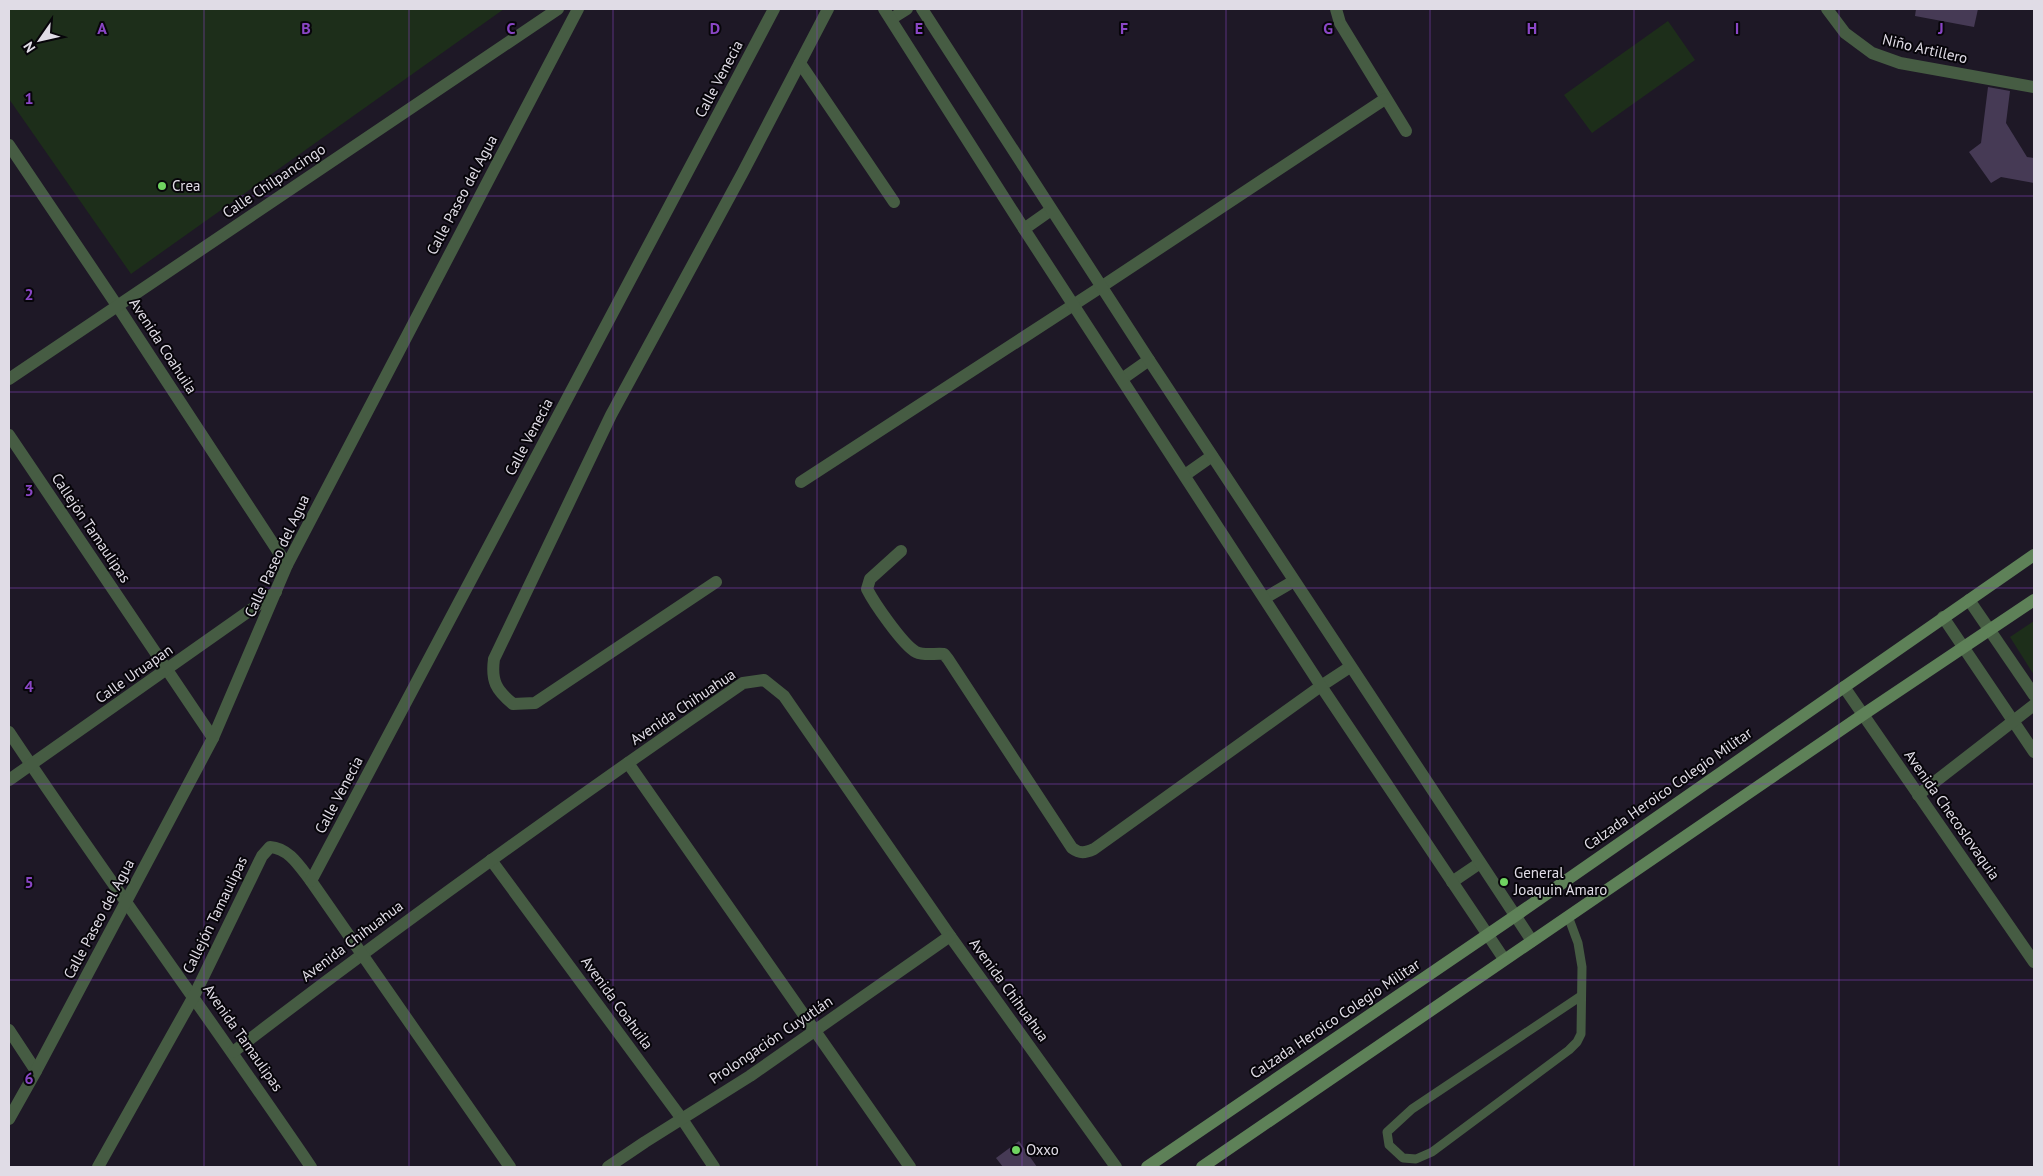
<svg xmlns="http://www.w3.org/2000/svg" width="2043" height="1176" viewBox="0 0 2043 1176" font-family="'PT Sans',sans-serif">
<style>
.green{fill:#1d2e1a}
.building{fill:#463a55}
.lines{fill:none;stroke-linecap:round;stroke-linejoin:round}
.service{stroke:#465c43;stroke-width:9}
.minor{stroke:#465c43;stroke-width:12}
.tertiary{stroke:#465c43;stroke-width:12}
.secondary{stroke:#5e8158;stroke-width:12}
.grid{fill:none;stroke:#8a46c5;stroke-width:1;stroke-opacity:0.55}
.poi-dot{fill:#6fd360;stroke:#07050a;stroke-width:2}
.labels{text-anchor:middle;stroke-width:4;stroke-linejoin:round;paint-order:stroke}
.street-label{font-size:15px;fill:#e0dce6;stroke:#07050a}
.poi-label{font-size:15px;fill:#e0dce6;stroke:#07050a;text-anchor:start}
.grid-label{font-size:16px;text-anchor:middle;font-weight:bold;fill:#8a46c5;stroke:#07050a;stroke-width:4;stroke-linejoin:round;paint-order:stroke}
</style>
<rect width="100%" height="100%" fill="#1e1826"/>
<g class="green">
<polygon points="9,9 504,9 131,274 9,99"/>
<polygon points="1668,21 1695,60 1592,133 1564,95"/>
<polygon points="2034,621 2034,675 2010,637"/>
</g>
<g class="building">
<polygon points="1916,9 1978,9 1974,27 1915,16"/>
<polygon points="1988,87 2010,91 2006,123 2027,157 2034,158 2034,183 2001,177 1991,183 1969,152 1981,143"/>
<polygon points="1019,1141 1037,1167 1003,1167 996,1158"/>
</g>
<g class="lines">
<polyline class="service" points="1568,916 1578,943 1582,967 1581,1034 1577,1042 1569,1050 1432,1152 1416,1159 1403,1158 1389,1145 1387,1132 1412,1109 1581,996"/>
<g class="minor">
<polyline points="1336,9 1340,23 1406,131"/>
<polyline points="1827,9 1845,33 1872,53 1900,63 2034,87"/>
<polyline points="891,19 907,9"/>
<polyline points="800,63 894,202"/>
<polyline points="9,145 118,307 287,565"/>
<polyline points="1024,229 1051,210"/>
<polyline points="9,379 558,9"/>
<polyline points="1122,379 1149,360"/>
<polyline points="9,435 213,738"/>
<polyline points="1185,475 1212,456"/>
<polyline points="801,482 1101,287 1385,99"/>
<path d="M 901,551 L 870,579 L 867,589 C 874,603 903,645 916,652 C 925,656 935,653 944,654 L 948,659 L 1072,848 C 1080,854 1085,853 1094,849 L 1321,686 L 1350,667"/>
<path d="M 716,582 L 535,703 L 513,704 C 496,690 491,681 494,659 L 611,415 L 743,172 L 828,9"/>
<polyline points="1265,598 1294,581"/>
<path d="M 9,732 C 107,879 212,1021 311,1167"/>
<polyline points="628,763 910,1167"/>
<polyline points="9,780 276,592"/>
<polyline points="491,860 682,1119 714,1167"/>
<polyline points="1452,882 1480,863"/>
<polyline points="9,1030 36,1071"/>
<path d="M 233,1052 C 400,924 570,802 743,683 L 764,680 L 784,696 L 950,936 L 1116,1167"/>
<polyline points="9,1119 36,1071 213,738 287,565 578,9"/>
<path d="M 98,1167 L 194,996 L 262,856 L 270,847 C 289,848 300,867 311,881 L 510,1167"/>
<polyline points="608,1167 645,1142 750,1076 950,936"/>
</g>
<g class="tertiary">
<polyline points="884,9 1024,229 1321,686 1504,959"/>
<polyline points="922,9 1149,360 1532,941"/>
<polyline points="1969,600 2034,695"/>
<polyline points="1943,617 2034,752"/>
<polyline points="1844,687 2034,962"/>
<polyline points="1918,795 2034,705"/>
<polyline points="311,881 774,9"/>
</g>
<g class="secondary">
<polyline points="1147,1167 1515,916 2034,555"/>
<polyline points="1202,1167 1864,714 2034,600"/>
</g>
</g>
<path class="grid" d="M 204,9 L 204,1167M 409,9 L 409,1167M 613,9 L 613,1167M 817,9 L 817,1167M 1022,9 L 1022,1167M 1226,9 L 1226,1167M 1430,9 L 1430,1167M 1634,9 L 1634,1167M 1839,9 L 1839,1167M 9,196 L 2034,196M 9,392 L 2034,392M 9,588 L 2034,588M 9,784 L 2034,784M 9,980 L 2034,980"/>
<g class="poi-dot">
<circle cx="162" cy="186" r="5"/>
<circle cx="1504" cy="882" r="5"/>
<circle cx="1016" cy="1150" r="5"/>
</g>
<g class="labels">
<g class="street-label">
<text transform="translate(1925 49) rotate(13)" y="5">Niño Artillero</text>
<text transform="translate(719 79) rotate(-62)" y="5">Calle Venecia</text>
<text transform="translate(274 181) rotate(-34)" y="5">Calle Chilpancingo</text>
<text transform="translate(462 195) rotate(-62)" y="5">Calle Paseo del Agua</text>
<text transform="translate(163 346) rotate(57)" y="5">Avenida Coahuila</text>
<text transform="translate(529 437) rotate(-62)" y="5">Calle Venecia</text>
<text transform="translate(91 528) rotate(56)" y="5">Callejón Tamaulipas</text>
<text transform="translate(277 556) rotate(-65)" y="5">Calle Paseo del Agua</text>
<text transform="translate(134 674) rotate(-35)" y="5">Calle Uruapan</text>
<text transform="translate(683 707) rotate(-34)" y="5">Avenida Chihuahua</text>
<text transform="translate(1668 789) rotate(-35)" y="5">Calzada Heroico Colegio Militar</text>
<text transform="translate(339 795) rotate(-62)" y="5">Calle Venecia</text>
<text transform="translate(1952 815) rotate(55)" y="5">Avenida Checoslovaquia</text>
<text transform="translate(215 915) rotate(-64)" y="5">Callejón Tamaulipas</text>
<text transform="translate(99 919) rotate(-62)" y="5">Calle Paseo del Agua</text>
<text transform="translate(352 941) rotate(-37)" y="5">Avenida Chihuahua</text>
<text transform="translate(1009 990) rotate(54)" y="5">Avenida Chihuahua</text>
<text transform="translate(617 1003) rotate(54)" y="5">Avenida Coahuila</text>
<text transform="translate(1335 1019) rotate(-34)" y="5">Calzada Heroico Colegio Militar</text>
<text transform="translate(243 1038) rotate(55)" y="5">Avenida Tamaulipas</text>
<text transform="translate(771 1040) rotate(-34)" y="5">Prolongación Cuyutlán</text>
</g>
<g class="poi-label">
<text x="172" y="191">Crea</text>
<text x="1514" y="878">General<tspan x="1514" dy="17">Joaquin Amaro</tspan></text>
<text x="1026" y="1155">Oxxo</text>
</g>
</g>
<g class="grid-label">
<text x="102" y="34">A</text>
<text x="306" y="34">B</text>
<text x="511" y="34">C</text>
<text x="715" y="34">D</text>
<text x="919" y="34">E</text>
<text x="1124" y="34">F</text>
<text x="1328" y="34">G</text>
<text x="1532" y="34">H</text>
<text x="1737" y="34">I</text>
<text x="1941" y="34">J</text>
<text x="29" y="104">1</text>
<text x="29" y="300">2</text>
<text x="29" y="496">3</text>
<text x="29" y="692">4</text>
<text x="29" y="888">5</text>
<text x="29" y="1084">6</text>
</g>
<rect width="2043" height="1176" fill="none" stroke="#e0dce6" stroke-width="20"/>
<g transform="translate(40 40) rotate(236)" stroke="#07050a" stroke-width="4" paint-order="stroke">
<path d="M0-4L9 19L0 12L-9 19Z" fill="#e0dce6"/>
<text y="-8" font-size="14" font-weight="bold" text-anchor="middle" fill="#e0dce6">N</text>
</g>
</svg>
